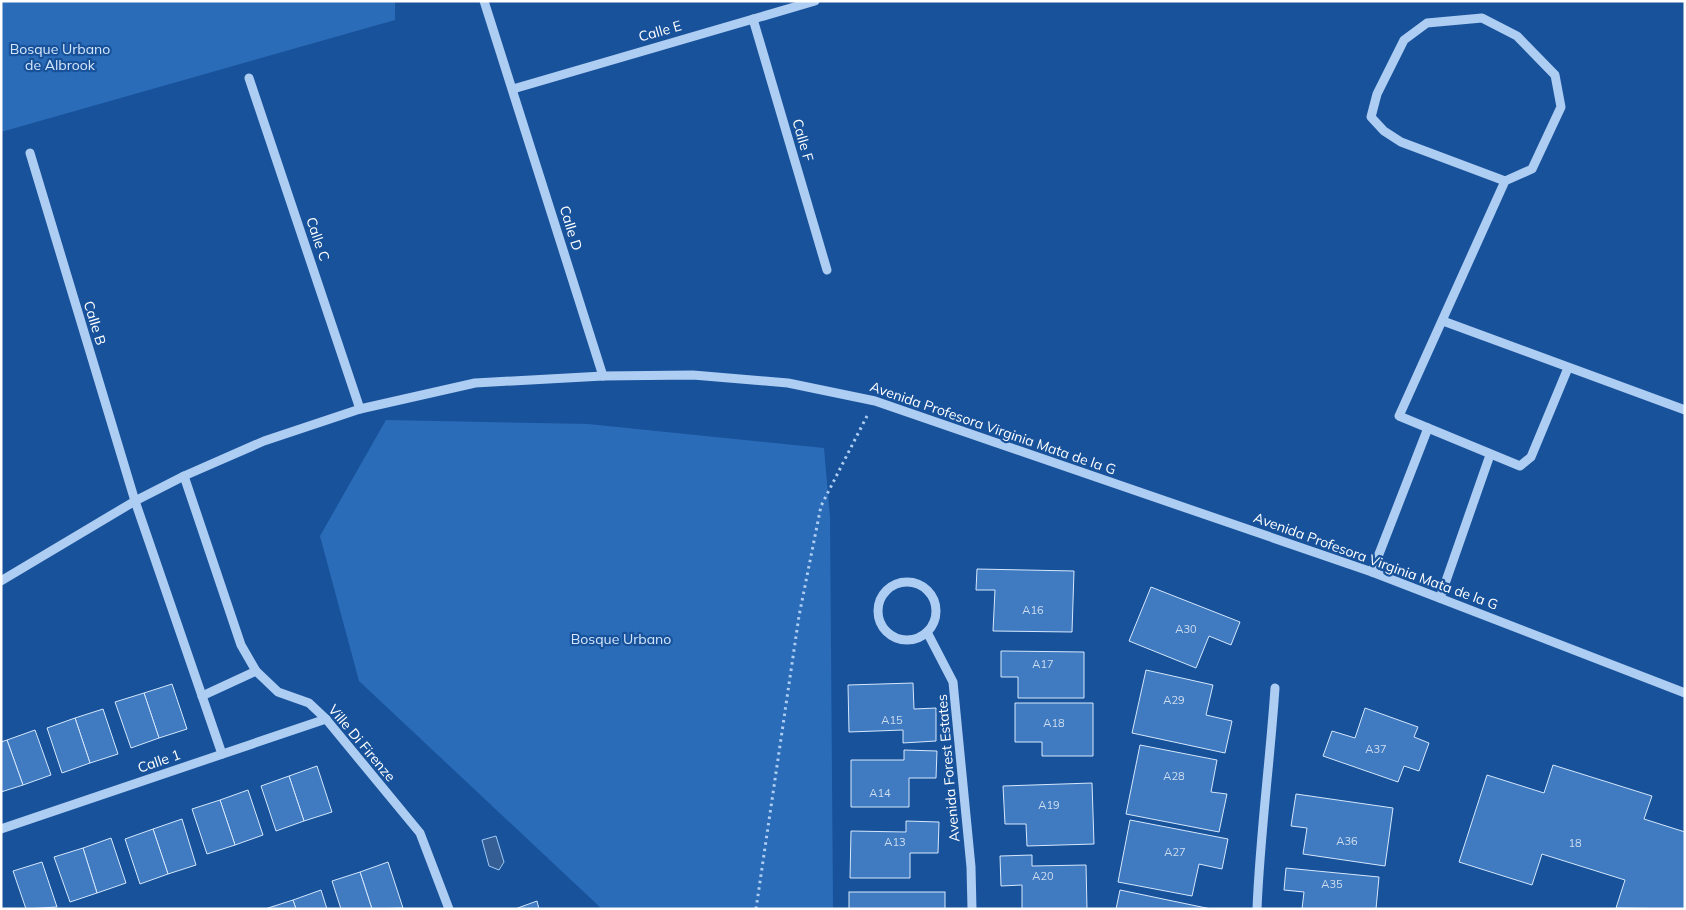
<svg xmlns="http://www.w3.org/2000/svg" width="1686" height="910" viewBox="0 0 1686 910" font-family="Mulish,sans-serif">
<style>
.green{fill:#2b6cb8}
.water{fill:#355f94;stroke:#a0c8f4}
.building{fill:#407bc1;stroke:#d5e7fc}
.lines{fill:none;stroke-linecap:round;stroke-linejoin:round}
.path{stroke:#aecdf2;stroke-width:3;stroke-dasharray:2.5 4;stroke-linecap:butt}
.minor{stroke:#aecdf2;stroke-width:9}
.labels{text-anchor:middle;stroke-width:4.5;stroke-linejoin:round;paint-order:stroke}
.number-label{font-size:11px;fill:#cfdef0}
.street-label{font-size:14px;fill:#fff;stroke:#18529b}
.park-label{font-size:14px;fill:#d5e7fc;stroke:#18529b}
</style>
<rect width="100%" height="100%" fill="#18529b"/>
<g class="green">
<polygon points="1,1 395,1 395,20 1,132"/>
<polygon points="386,420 588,424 824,448 830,517 833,909 602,909 359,681 320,536"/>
</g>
<polygon class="water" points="496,836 504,862 499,870 489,866 482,840"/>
<g class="building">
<polygon points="977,569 1074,571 1072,632 993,631 995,590 976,590"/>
<polygon points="1151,587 1240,622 1231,645 1209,636 1196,668 1129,641"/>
<polygon points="1001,651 1084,652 1084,698 1018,698 1018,677 1001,677"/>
<polygon points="1146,670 1213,685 1206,715 1232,721 1225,753 1132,733"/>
<polygon points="913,683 914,709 936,708 936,741 903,743 903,730 849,732 848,685"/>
<polygon points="172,684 187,729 159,738 144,693"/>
<polygon points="144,693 159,738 131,748 115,702"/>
<polygon points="1015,703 1093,703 1093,756 1042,756 1042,742 1015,742"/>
<polygon points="1365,708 1418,727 1414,737 1429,743 1419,771 1404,766 1398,782 1323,756 1332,731 1355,738"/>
<polygon points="103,709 118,754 90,763 75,718"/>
<polygon points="75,718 90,763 62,773 47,728"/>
<polygon points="35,730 51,775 23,785 7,740"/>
<polygon points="7,740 23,785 1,792 1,742"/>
<polygon points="1140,745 1217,760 1211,792 1227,794 1219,832 1126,814"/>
<polygon points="904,750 937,751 936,778 909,778 909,807 851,807 851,760 904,760"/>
<polygon points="1553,765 1652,796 1644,819 1685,832 1685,909 1616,908 1625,880 1542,854 1532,885 1459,862 1487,775 1544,793"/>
<polygon points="317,766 332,812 304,821 289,776"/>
<polygon points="289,776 304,821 276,831 261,786"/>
<polygon points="1092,783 1094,844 1027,846 1026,824 1005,824 1003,786"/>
<polygon points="248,790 263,835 235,845 220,800"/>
<polygon points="1296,794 1393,808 1385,866 1303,854 1307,828 1291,826"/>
<polygon points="220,800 235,845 207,854 192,809"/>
<polygon points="182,819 196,865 168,874 153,829"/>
<polygon points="1130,820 1228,839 1222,869 1199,864 1192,896 1118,882"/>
<polygon points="906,821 939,822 938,853 910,853 910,878 850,878 851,831 906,832"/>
<polygon points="153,829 168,874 140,884 125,839"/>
<polygon points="111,838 126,883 97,893 83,848"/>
<polygon points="83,848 97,893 70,902 54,857"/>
<polygon points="1032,855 1032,866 1086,865 1087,909 1022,909 1022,885 1001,886 1000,856"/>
<polygon points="42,862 57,907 26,909 13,871"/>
<polygon points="388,862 403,908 372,909 360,872"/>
<polygon points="1286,868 1379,877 1376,909 1302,909 1304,892 1284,890"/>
<polygon points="360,872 372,909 341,909 332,881"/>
<polygon points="321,890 327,909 296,909 293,900"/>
<polygon points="1120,890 1211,909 1116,909"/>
<rect x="849" y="892" width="96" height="17"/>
<polygon points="293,900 296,909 265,909"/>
<polygon points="537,901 539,909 515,909"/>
</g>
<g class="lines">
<polyline class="path" points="756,909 799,616 821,506 867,416"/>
<g class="minor">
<polyline points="484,1 603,376"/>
<polyline points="753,19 827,270"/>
<polyline points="249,78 360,409"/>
<polyline points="513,89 815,1"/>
<polyline points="30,153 135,501 222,754"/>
<polyline points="1505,181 1532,169 1561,107 1555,75 1517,36 1482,18 1427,23 1404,40 1377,94 1371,117 1384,131 1401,142 1505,181 1399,416 1520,466 1531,457 1568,368"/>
<polyline points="1443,321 1685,410"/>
<polyline points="184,476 241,645 256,671 278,692 309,703 326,719 420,833 449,909"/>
<polyline points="1372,572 1428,428"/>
<polyline points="1,581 135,501 184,476 264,441 360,409 475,383 603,376 693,375 788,383 875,401 1372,572 1685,693"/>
<circle cx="907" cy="611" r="29"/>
<polyline points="1440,598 1490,455"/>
<polyline points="927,632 953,682 971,867 972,909"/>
<polyline points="202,696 256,671"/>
<polyline points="1,829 326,719"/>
<path d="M 1257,909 C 1260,835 1270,762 1275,688"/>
</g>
</g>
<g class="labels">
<g class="number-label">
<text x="1033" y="614">A16</text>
<text x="1186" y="633">A30</text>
<text x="1043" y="668">A17</text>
<text x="1174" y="704">A29</text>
<text x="892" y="724">A15</text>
<text x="1054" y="727">A18</text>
<text x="1376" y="753">A37</text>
<text x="1174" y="780">A28</text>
<text x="880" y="797">A14</text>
<text x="1049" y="809">A19</text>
<text x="1347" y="845">A36</text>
<text x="895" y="846">A13</text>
<text x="1575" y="847">18</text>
<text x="1175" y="856">A27</text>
<text x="1043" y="880">A20</text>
<text x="1332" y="888">A35</text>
</g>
<g class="street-label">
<text transform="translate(660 31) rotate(-16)" y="5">Calle E</text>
<text transform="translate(803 140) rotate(74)" y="5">Calle F</text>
<text transform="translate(571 228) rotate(73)" y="5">Calle D</text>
<text transform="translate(318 239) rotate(71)" y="5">Calle C</text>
<text transform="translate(95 323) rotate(73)" y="5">Calle B</text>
<text transform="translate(993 428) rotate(19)" y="5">Avenida Profesora Virginia Mata de la G</text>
<text transform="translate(1376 561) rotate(20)" y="5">Avenida Profesora Virginia Mata de la G</text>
<text transform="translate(362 743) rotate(50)" y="5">Ville Di Firenze</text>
<text transform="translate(159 761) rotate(-19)" y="5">Calle 1</text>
<text transform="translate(948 768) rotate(-95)" y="5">Avenida Forest Estates</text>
</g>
<g class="park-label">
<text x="60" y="54">Bosque Urbano<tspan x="60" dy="16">de Albrook</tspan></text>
<text x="621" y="644">Bosque Urbano</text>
</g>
</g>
<rect width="1686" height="910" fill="none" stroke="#ffffff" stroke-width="5"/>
</svg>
